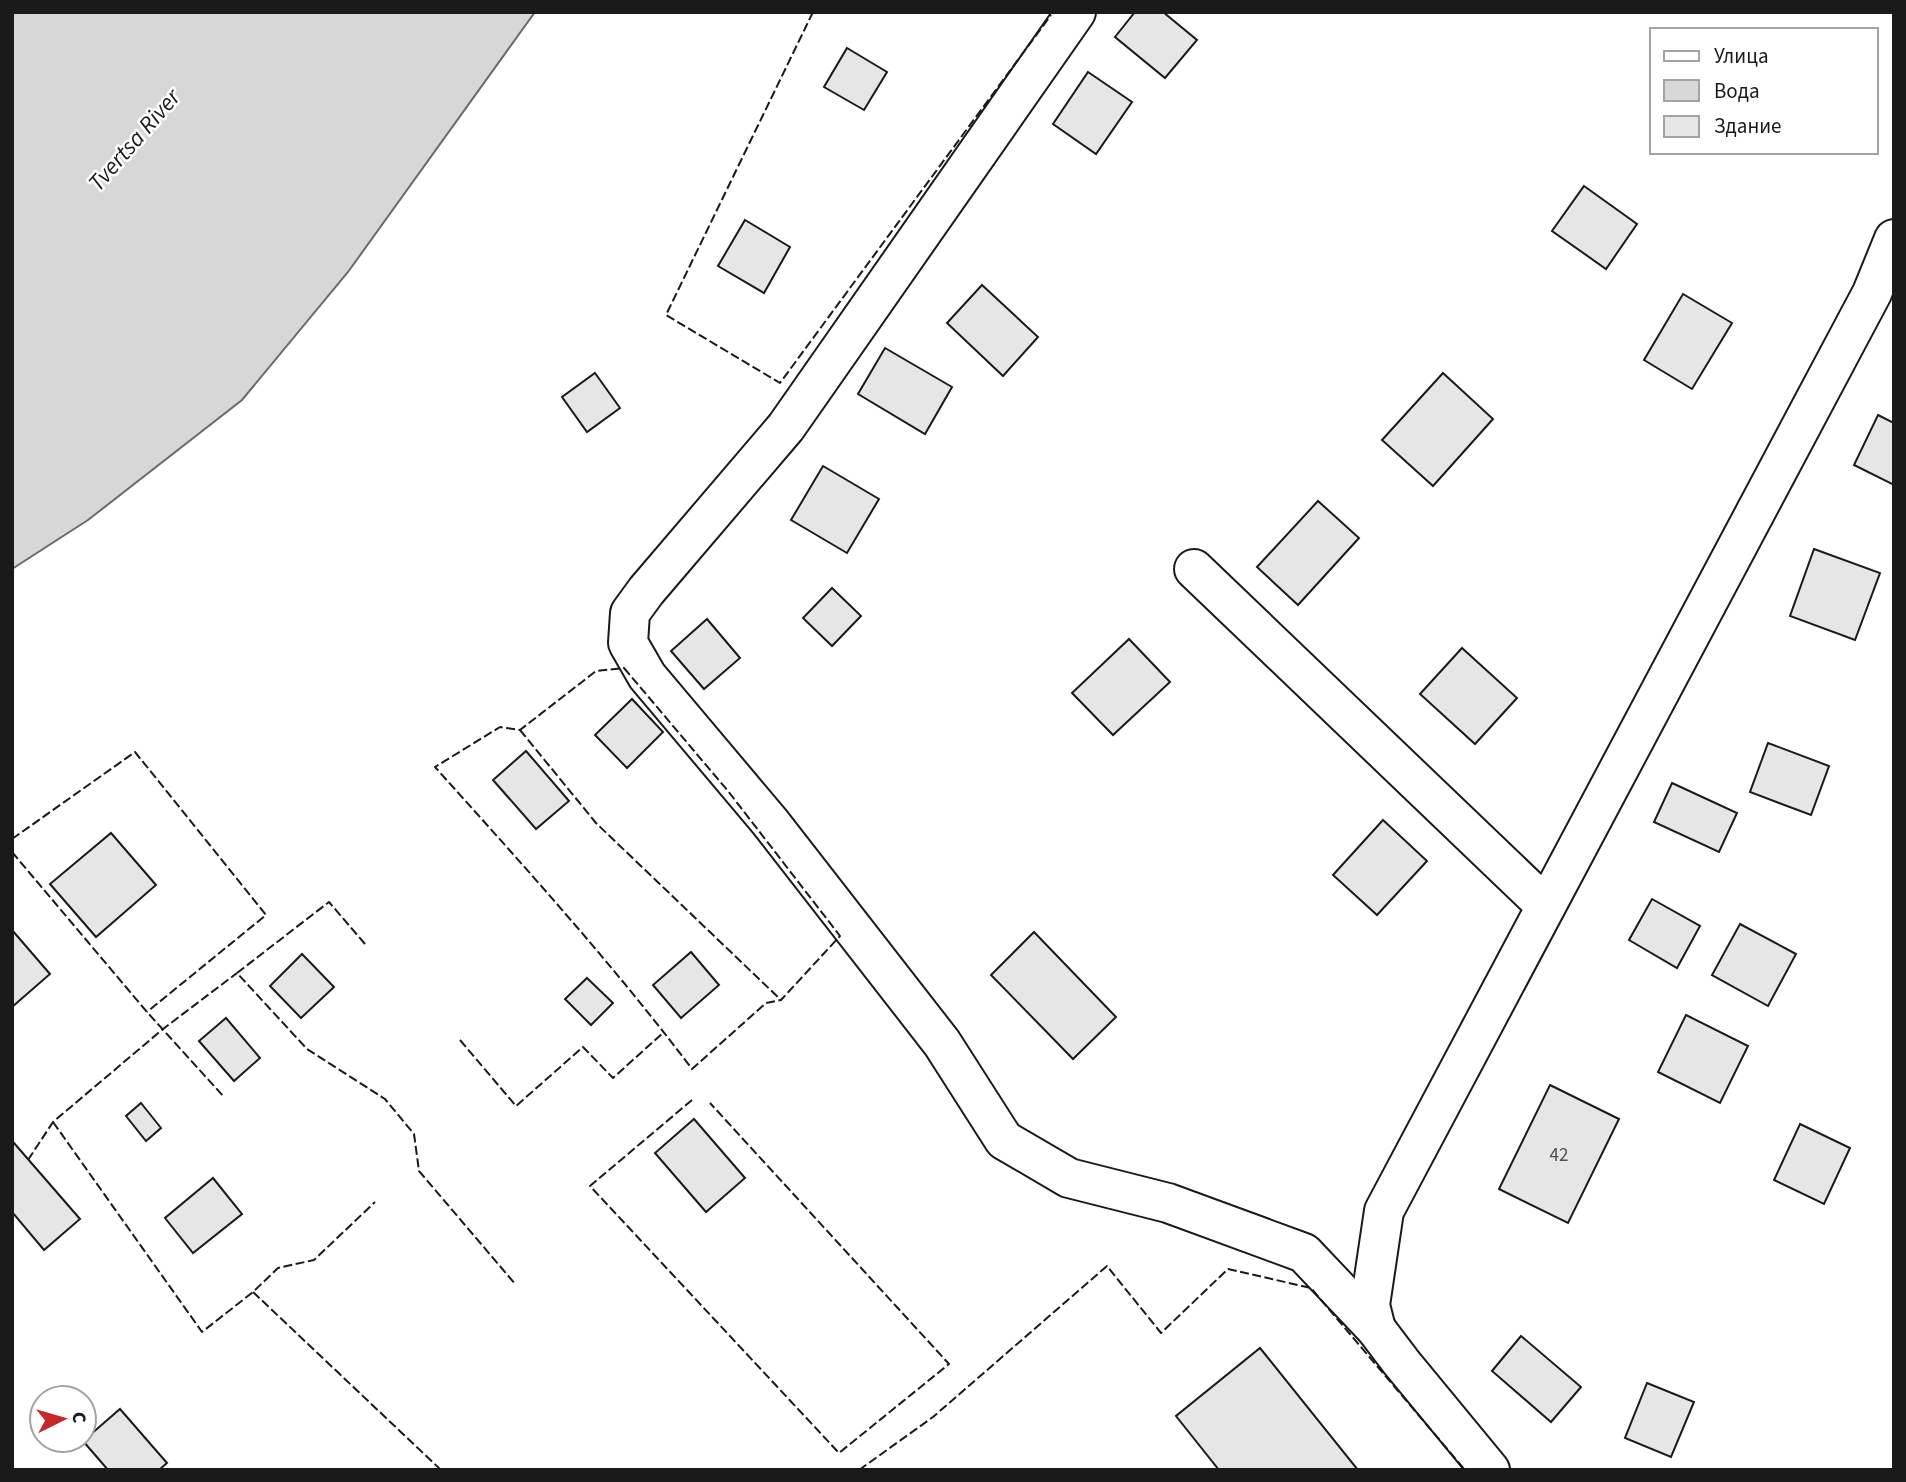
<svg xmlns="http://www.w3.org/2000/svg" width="1906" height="1482" viewBox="0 0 1906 1482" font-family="'Source Sans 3',sans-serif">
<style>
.water{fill:#d7d7d7;stroke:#6a6a6a;stroke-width:2}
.building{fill:#e6e6e6;stroke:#1a1a1a;stroke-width:2}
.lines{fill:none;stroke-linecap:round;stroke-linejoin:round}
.minor-casing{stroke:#1a1a1a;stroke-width:42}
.minor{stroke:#fff;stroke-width:38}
.fence{stroke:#1a1a1a;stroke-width:2;stroke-dasharray:9 3.5;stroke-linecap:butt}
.labels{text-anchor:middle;stroke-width:5;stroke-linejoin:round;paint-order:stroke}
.number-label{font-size:19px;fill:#4d4d4d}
.water-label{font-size:24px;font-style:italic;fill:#1a1a1a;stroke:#fff}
</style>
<rect width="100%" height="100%" fill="#fff"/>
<polygon class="water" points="12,12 535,12 348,272 242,400 88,520 12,569"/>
<g class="building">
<polygon points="1135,12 1163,12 1197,40 1165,78 1115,37"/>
<polygon points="847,48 887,72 864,110 824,87"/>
<polygon points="1088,72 1132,102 1096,154 1053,124"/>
<polygon points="1584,186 1637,224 1606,269 1552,231"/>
<polygon points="745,220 790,247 764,293 718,266"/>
<polygon points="982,285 1038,337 1003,376 947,323"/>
<polygon points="1683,294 1732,323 1692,389 1644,360"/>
<polygon points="885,348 952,387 925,434 858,394"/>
<polygon points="595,373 620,408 587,432 562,397"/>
<polygon points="1443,373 1493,419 1433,486 1382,440"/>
<polygon points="1878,415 1894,423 1894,485 1854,465"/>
<polygon points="823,466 879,499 847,553 791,520"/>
<polygon points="1318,501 1359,538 1298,605 1257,567"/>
<polygon points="1814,549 1880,573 1855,640 1790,616"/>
<polygon points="832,588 861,616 832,646 803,618"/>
<polygon points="707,619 740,658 704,689 671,651"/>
<polygon points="1129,639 1170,682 1113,735 1072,693"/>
<polygon points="1462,648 1517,698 1475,744 1420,694"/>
<polygon points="632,699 663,732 627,768 595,735"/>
<polygon points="1768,743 1829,766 1811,815 1750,792"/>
<polygon points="526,751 569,801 536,829 493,780"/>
<polygon points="1672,783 1737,813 1719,852 1654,822"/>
<polygon points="1383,820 1427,861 1377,915 1333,875"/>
<polygon points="111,833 156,885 96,937 50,884"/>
<polygon points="1652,899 1700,926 1677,968 1629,940"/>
<polygon points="1740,924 1796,954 1768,1006 1712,975"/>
<polygon points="12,930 50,974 12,1007"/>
<polygon points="1034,932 1116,1017 1073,1059 991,975"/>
<polygon points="691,952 719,985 681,1018 653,985"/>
<polygon points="302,954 334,987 301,1018 270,986"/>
<polygon points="587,978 613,1003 591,1025 565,999"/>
<polygon points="1686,1015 1748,1046 1720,1103 1658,1072"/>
<polygon points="226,1018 260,1058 234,1081 199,1041"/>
<polygon points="1550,1085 1619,1119 1568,1223 1499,1189"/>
<polygon points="141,1103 161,1128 146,1141 126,1116"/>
<polygon points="694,1119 745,1178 706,1212 655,1153"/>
<polygon points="1800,1124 1850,1148 1824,1204 1774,1180"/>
<polygon points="14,1143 80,1219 44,1250 12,1212 12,1145"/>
<polygon points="213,1178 242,1214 193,1253 165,1218"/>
<polygon points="1521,1336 1581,1387 1551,1422 1492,1371"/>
<polygon points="1260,1348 1358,1470 1219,1470 1176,1416"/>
<polygon points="1647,1383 1694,1402 1671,1457 1625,1438"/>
<polygon points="120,1409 167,1463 159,1470 108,1470 83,1441"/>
</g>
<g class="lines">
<defs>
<g id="minor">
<polyline points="1076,12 786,427 646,591 630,613 628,643 647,676 770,822 942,1043 1004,1140 1069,1178 1168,1203 1304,1253 1376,1329 1401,1362 1490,1470"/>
<polyline points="1194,569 1546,906"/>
<polyline points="1376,1329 1370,1305 1384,1211 1872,293 1894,239"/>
</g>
</defs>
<use href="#minor" class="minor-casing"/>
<use href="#minor" class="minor"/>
<g class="fence">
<polyline points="813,12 666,315 780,383 1051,15"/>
<path d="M 624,668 L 728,791 L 840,936 L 781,1000 L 766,1003 L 692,1069 C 612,963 523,865 435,767 L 500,727 L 520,730 L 596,671 Z"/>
<polyline points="520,730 596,823 781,1000"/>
<polyline points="12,839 135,752 266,915 147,1012"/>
<polyline points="12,852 147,1012 224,1097"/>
<polyline points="365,944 329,902 237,973 307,1049 385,1099 414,1134 419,1171 516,1285"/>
<polyline points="460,1040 516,1106 583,1047 613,1078 664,1032"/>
<polyline points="692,1100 590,1186 839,1453 949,1364 710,1103"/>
<polyline points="53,1122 202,1332 253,1292 278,1268 314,1260 375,1202"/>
<polyline points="28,1160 53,1122 163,1029 237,973"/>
<polyline points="253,1292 441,1470"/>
<polyline points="859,1470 933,1417 1107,1266 1161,1333 1228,1269 1311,1288 1465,1470"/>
</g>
</g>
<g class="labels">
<g class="number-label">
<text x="1559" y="1161">42</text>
</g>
<g class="water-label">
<text transform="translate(134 140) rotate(-49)" y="8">Tvertsa River</text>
</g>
</g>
<rect width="1906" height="1482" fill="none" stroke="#1a1a1a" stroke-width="28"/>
<rect x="1650" y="28" width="228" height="126" fill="#ffffff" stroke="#a3a3a3" stroke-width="2"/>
<rect x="1664" y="51" width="35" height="10" fill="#ffffff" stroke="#a3a3a3" stroke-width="2"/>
<text x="1714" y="63" font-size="21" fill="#1a1a1a">Улица</text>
<rect x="1664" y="80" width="35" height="21" fill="#d7d7d7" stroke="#a3a3a3" stroke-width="2"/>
<text x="1714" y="98" font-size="21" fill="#1a1a1a">Вода</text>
<rect x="1664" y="116" width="35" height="21" fill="#e6e6e6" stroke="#a3a3a3" stroke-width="2"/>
<text x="1714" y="133" font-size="21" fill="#1a1a1a">Здание</text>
<g transform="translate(63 1419) rotate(85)"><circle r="33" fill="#ffffff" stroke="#a3a3a3" stroke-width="2"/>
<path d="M0-5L12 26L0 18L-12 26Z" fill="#c62828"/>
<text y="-10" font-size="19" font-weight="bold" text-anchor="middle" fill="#1a1a1a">С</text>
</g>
</svg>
